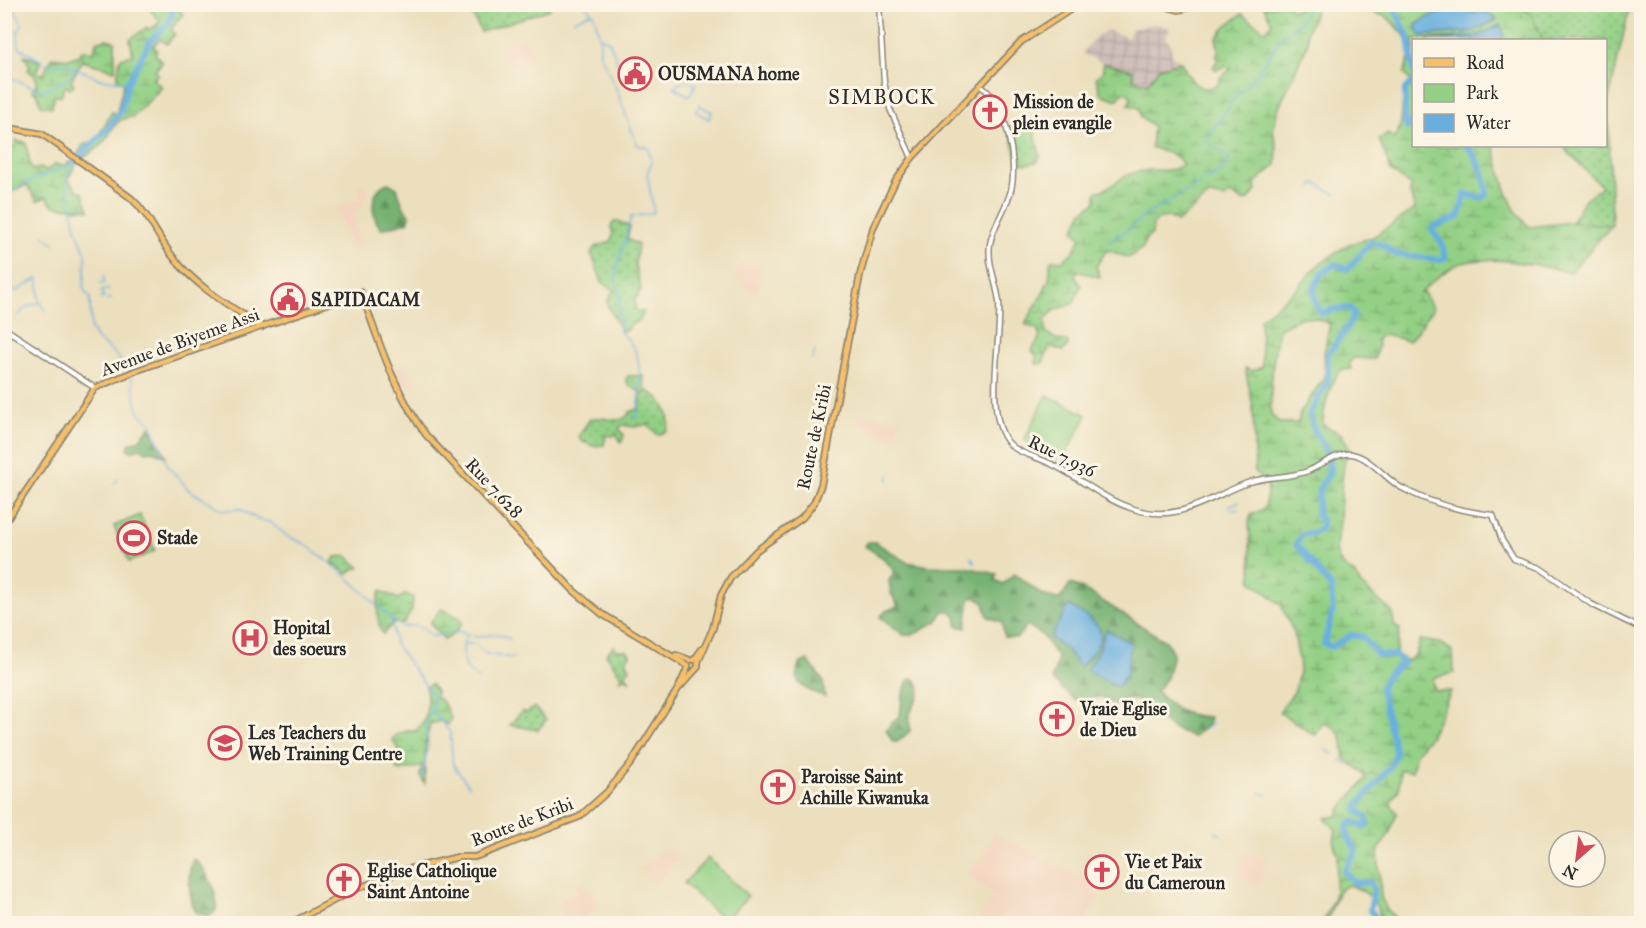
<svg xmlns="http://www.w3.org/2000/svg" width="1646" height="928" viewBox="0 0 1646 928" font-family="'IM FELL Great Primer',serif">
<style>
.built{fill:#f3d4be}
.industrial{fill:url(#industrial-grid)}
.green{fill:url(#green-dots);stroke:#5f7e58;stroke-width:1.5}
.forest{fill:url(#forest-firs);stroke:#506e4e;stroke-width:1.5}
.wetland{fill:url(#wetland-marsh);stroke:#5f7e58;stroke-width:1.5;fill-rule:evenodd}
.pitch{fill:#93d085;stroke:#5f7e58;stroke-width:1.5}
.water{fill:#68afdf;stroke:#4a6d85;stroke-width:1.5}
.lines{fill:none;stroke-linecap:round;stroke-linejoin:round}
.stream{stroke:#68afdf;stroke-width:1.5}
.river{stroke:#68afdf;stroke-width:6}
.minor-casing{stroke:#8b8574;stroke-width:7}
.major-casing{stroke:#8b8574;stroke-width:8}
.minor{stroke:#fff;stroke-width:4}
.major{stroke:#f6c06b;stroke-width:4.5}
.labels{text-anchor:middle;stroke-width:6;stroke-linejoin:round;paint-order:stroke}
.poi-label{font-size:18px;font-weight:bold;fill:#2b2b2b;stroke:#fcf5e5;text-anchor:start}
.street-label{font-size:18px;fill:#2b2b2b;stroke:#fcf5e5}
.neighbourhood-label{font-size:20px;letter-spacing:1.5px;fill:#2b2b2b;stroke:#fcf5e5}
</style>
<defs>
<pattern id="industrial-grid" width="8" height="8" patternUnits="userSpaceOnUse" patternTransform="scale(1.5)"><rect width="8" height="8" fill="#cfc0ba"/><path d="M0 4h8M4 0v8" fill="none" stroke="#b2a5a0"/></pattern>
<pattern id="green-dots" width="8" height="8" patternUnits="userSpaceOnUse" patternTransform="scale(1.5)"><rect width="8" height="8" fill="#93d085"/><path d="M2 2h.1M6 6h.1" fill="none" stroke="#78a96d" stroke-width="1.8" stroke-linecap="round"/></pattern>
<pattern id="forest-firs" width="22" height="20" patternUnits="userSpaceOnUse" patternTransform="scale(1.5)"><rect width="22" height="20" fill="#76b272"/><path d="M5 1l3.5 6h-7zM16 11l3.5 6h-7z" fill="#61915e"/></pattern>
<pattern id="wetland-marsh" width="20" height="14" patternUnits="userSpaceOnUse" patternTransform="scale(1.5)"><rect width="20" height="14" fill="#93d085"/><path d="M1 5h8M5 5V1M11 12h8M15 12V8" fill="none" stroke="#78a96d"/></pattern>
</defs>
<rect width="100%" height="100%" fill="#fcf5e5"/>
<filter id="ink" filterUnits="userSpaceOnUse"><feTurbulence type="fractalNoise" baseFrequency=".0167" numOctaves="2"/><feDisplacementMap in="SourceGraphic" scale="12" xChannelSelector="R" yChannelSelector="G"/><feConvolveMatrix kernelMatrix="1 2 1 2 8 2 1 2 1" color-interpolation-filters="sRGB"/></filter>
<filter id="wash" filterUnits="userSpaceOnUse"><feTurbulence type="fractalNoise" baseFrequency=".008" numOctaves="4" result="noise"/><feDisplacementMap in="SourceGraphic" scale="24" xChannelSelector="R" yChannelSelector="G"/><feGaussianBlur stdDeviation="1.35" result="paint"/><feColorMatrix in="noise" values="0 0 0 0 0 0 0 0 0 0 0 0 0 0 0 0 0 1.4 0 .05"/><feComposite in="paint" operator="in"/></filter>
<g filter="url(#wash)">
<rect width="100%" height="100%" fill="#ebdfbd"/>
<g class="built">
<polygon points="527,37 533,58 506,65 499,45"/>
<polygon points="846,84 862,88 855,113 840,106"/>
<polygon points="364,183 370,193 362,201 363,208 354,211 354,225 361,246 351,249 336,208 362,198 358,186"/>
<polygon points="740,264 761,265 761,278 756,293 733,279"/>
<polygon points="407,364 413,383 403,389 393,369"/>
<polygon points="860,413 899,421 896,438 867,432 867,427 857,425"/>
<polygon points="994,833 1103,889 1083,923 980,923 977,919 994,897 966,873 982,856"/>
<polygon points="664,848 678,860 655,884 638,869"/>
<polygon points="1244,852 1266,859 1260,885 1237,877"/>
<polygon points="577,880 595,897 597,911 587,915 588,921 571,921 570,914 564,915 559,906 562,905 560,900 576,895"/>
</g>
<polygon class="industrial" points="1153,24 1170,27 1165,39 1169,41 1173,56 1181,62 1159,68 1147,84 1134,79 1132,70 1103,63 1082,53 1096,37 1107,30 1128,38 1132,29"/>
<g class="green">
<polygon points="473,4 549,5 550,9 481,32 470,10"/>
<polygon points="1519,5 1630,5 1608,103 1612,225 1571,222 1585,199 1602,187 1565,149 1567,146 1606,146 1606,40 1541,40 1531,15"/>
<polygon points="1029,123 1034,129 1040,156 1037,162 1025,164 1018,161 1010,132 1013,128"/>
<polygon points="618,221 630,227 627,239 638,245 635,265 641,290 635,300 635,310 644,312 640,320 629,326 628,330 621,331 608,306 607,302 614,290 602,282 591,253 595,247 611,242 613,234 611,227 614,222"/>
<path d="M 628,376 L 643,376 L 645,390 C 661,396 673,413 667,431 L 658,435 L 648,424 L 635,427 L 622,425 L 619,428 L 624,436 L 621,443 L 616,433 L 613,436 L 606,435 L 604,445 L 593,446 L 581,441 L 579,436 L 590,419 C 606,414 621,428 630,412 L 640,408 L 642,393 L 628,385 L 626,379 Z"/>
<polygon points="614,646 617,650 627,650 630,655 626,659 630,669 624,673 630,681 625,677 620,681 622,677 606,654"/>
<polygon points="534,707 546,720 538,730 510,725 522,711 527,713"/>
</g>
<g class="forest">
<path d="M 388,183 L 397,188 L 403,206 L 410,216 L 408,222 L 381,229 C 370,215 369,190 388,183 Z"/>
<polygon points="150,427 166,456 152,451 146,452 140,448 131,451 128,449 129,444 139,440"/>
<path d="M 868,542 L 875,542 L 907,562 L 929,566 L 966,567 L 997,574 L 995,580 L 1003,584 L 1014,574 C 1029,583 1042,599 1060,599 L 1070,584 L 1082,588 L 1167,642 L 1173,653 L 1167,678 L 1156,691 C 1175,710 1183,716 1210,717 L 1208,724 L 1193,737 L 1170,727 L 1138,700 L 1126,699 L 1115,706 L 1103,697 L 1091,698 L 1084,702 L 1075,700 L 1052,680 L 1058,658 L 1042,635 L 1027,625 L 1017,638 L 1004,637 L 1002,622 L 988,617 L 984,603 L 974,596 L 970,600 L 966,628 L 957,626 L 956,616 L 950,611 L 943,611 L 937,622 C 924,626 920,636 904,635 L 880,617 L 886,611 L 898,606 L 891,593 L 889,581 L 895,571 L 883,558 L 865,546 Z"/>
<path d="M 808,660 L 823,681 L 825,697 C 806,689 791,687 799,664 Z"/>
<path d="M 914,678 C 928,694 913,700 910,715 C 909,720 910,726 910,731 L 897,742 L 893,742 L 886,730 L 900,715 L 902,697 L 908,680 Z"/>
<path d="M 194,859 C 209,869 235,927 197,913 C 189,903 186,869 194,859 Z"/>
</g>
<g class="wetland">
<path d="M 1428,4 L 1444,7 L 1519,5 L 1531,15 L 1542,37 L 1541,40 L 1499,40 L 1503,38 L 1500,26 L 1476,36 L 1414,40 L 1414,146 L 1494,146 C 1501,173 1507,209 1530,227 L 1571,222 L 1612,225 L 1570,273 C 1543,265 1489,255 1462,263 C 1452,265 1427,285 1421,293 L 1424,293 L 1433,309 L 1411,339 L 1409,341 L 1384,334 L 1377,339 L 1378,347 L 1374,359 L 1353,358 L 1349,363 L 1351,369 L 1341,370 C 1330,381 1323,410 1323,425 L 1341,434 L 1349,447 C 1339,475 1342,502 1339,531 C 1338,540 1334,545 1337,554 C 1340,564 1346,570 1355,574 L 1361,585 L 1393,613 L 1394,626 L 1400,629 L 1396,654 L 1408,661 L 1416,654 L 1420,640 L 1439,643 L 1453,651 L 1454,673 L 1433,678 L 1435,691 L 1451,691 L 1431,735 L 1416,753 L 1412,771 L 1400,770 L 1399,789 L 1390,803 L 1397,813 L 1389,834 L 1378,851 L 1381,897 L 1387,910 L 1401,923 L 1382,923 C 1378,901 1370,892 1348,885 L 1339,890 L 1326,923 L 1322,923 L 1334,898 L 1338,855 L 1334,844 L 1336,829 L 1325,818 L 1337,816 L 1341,808 L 1366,779 L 1364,773 L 1345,759 C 1344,745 1341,723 1322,724 L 1316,735 L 1313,734 L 1279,712 L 1295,691 L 1300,666 L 1294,633 L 1281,605 L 1252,581 L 1249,521 L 1251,515 L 1265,508 L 1268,486 L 1255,472 L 1253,407 L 1245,368 L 1252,371 L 1262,367 L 1260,319 L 1297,289 L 1316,267 L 1347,245 L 1373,237 L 1415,209 L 1410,193 L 1411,186 L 1391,171 L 1379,139 L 1388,134 L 1394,139 C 1408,120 1396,95 1411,81 L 1404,73 L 1410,56 L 1409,43 L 1403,33 L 1386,16 L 1376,14 L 1366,5 ZM 1485,10 L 1496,20 L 1474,31 L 1421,36 L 1417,24 C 1434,14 1454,5 1473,13 ZM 1302,317 L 1315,318 L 1330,324 L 1324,353 L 1325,376 L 1300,413 L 1298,423 L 1279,423 L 1271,414 C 1270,386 1273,356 1279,328 Z"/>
<path d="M 147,5 L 176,5 L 183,14 L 171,29 L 175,34 L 167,44 L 160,39 L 153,46 L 157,50 L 155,54 L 162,62 L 155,71 L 158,74 L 153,79 L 162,87 L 133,117 C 114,117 113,132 102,144 C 97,150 88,154 82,159 L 77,155 L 83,145 L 96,140 L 112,112 L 116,114 L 117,111 L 124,82 L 117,80 L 120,58 L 133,55 L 130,39 L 147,27 L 149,30 L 160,22 Z"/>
<path d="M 1263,5 L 1287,5 L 1293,10 L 1301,5 L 1318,5 L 1307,32 L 1308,43 L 1277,112 L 1273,131 L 1277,147 L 1276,165 L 1255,183 L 1256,190 L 1249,200 L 1243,201 L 1230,194 L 1224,198 L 1210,195 L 1177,222 L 1169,217 L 1160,218 L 1153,225 L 1152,234 L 1145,240 L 1143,248 L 1128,258 L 1111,251 L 1106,251 L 1096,266 L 1100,277 L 1076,271 L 1075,276 L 1081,286 L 1073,304 L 1055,310 L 1045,319 L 1046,332 L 1055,339 L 1068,342 L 1068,345 L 1063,351 L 1050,346 L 1042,364 L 1036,364 L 1036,355 L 1032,351 C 1036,341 1043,341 1037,329 L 1026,325 L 1026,322 C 1035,308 1043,294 1049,279 C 1051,273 1049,266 1051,260 L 1062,261 L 1073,252 L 1081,238 L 1074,230 L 1083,211 L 1096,202 L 1096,192 C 1117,187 1117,175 1142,171 C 1156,168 1170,175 1183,164 L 1176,156 L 1151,147 L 1153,126 L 1141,117 L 1139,108 L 1128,105 L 1131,98 L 1129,94 L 1123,92 L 1117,100 L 1101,94 L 1096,78 L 1103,71 L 1103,63 L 1132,70 L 1134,79 L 1147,84 L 1159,68 L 1181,62 C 1189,78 1198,95 1218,85 L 1220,78 L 1231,69 L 1226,66 L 1216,70 L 1213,67 L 1219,59 L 1216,56 L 1219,50 L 1216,39 L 1226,26 L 1242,14 L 1266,31 L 1272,23 Z"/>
<polygon points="106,39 115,41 115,70 82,61 71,81 74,84 70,89 65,86 61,96 55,95 52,107 41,105 38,95 32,90 37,84 36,77 28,70 30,66 24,55 41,62 37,72 43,75 52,57 68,59 80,55 82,50 94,52 96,42"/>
<polygon points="15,140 19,141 21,144 23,141 26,143 30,165 33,170 41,168 46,171 55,164 63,166 73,160 77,163 68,179 77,190 83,193 89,210 53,206 46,197 37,201 27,185 5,194 5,148 15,147"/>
<polygon points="347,556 360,568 353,569 348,574 332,562 336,557"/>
<path d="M 381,591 L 398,599 L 406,594 L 413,597 L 412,610 L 403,624 L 393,623 L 383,634 C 377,627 375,599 381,591 Z"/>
<polygon points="441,609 458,617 462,623 455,633 445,640 430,623"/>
<path d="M 431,684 L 436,691 L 436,697 L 443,702 L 451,718 L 448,725 L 441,721 L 430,724 L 425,747 L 425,784 L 420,776 L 422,766 L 401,771 L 396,769 L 395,764 L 389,762 L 387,757 L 389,754 L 398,756 L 401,752 L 392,740 L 395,735 L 407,731 L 415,731 C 429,720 428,704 426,687 Z"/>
</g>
<g class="pitch">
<polygon points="1047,395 1087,415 1063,460 1024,440"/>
<polygon points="140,515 155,551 129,562 114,526"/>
<polygon points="708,858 748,896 724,921 684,883"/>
</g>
<g class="water">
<path d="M 1484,10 L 1496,20 L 1474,31 L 1421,36 L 1415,26 C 1430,13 1454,6 1473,13 Z"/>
<polygon points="1500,25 1505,35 1499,40 1427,40 1480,35"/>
<path d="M 1069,605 C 1105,628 1113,632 1080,667 L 1065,648 L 1050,638 Z"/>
<polygon points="1106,629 1131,643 1126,676 1118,687 1087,670 1100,648"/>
</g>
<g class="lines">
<g class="stream">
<polyline points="12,4 22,24 18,34 19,47 47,65 67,64 100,79 128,82"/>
<path d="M 584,4 L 594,15 L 600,38 L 600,54 L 616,88 L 636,142 L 639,146 L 648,147 L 652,162 L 647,173 L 654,213 L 631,217 L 618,265 L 616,282 L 619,292 L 620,332 C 647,351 639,388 638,416 L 633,419"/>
<polyline points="4,20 18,33"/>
<polyline points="574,20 590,13"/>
<polyline points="601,38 609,41 622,73"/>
<polyline points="4,75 42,91 67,80 76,69"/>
<polygon points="686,80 696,84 689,96 674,87"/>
<polygon points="699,105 712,112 709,119 696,112"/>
<polyline points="74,163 66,179 76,228 86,254 84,290 90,298 91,329 97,339 117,356 129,371"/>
<polyline points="1312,187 1315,183 1335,194"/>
<polyline points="4,198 24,184 73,163"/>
<polyline points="43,235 54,243"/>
<polyline points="1109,241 1128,230 1142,217 1222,171 1230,158 1208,143 1209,135 1237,95 1254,78 1282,37 1302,19 1310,4"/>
<polyline points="8,282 13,277"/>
<polyline points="100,283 104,283 104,276"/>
<polyline points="4,284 16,291 39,278 39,300 45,311"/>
<polyline points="109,290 102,290 103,297 100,298 111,299"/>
<polyline points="18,316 26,307 39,303"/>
<polyline points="812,360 815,352"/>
<polyline points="131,375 138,411 150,422 168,466 189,490 223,510 240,509 259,520 270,522 287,536 305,544 343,573 391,618 395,644 433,696 432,711 426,721 428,745 422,778"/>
<polyline points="888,480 889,475"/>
<polyline points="114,483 119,479"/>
<polyline points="1228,506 1239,502"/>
<polyline points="1231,511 1239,509"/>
<polyline points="971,557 975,563"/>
<path d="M 393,620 L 403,627 C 421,623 418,627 433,636 L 461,632 L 477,637 L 498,634 L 510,639"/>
<path d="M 467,636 C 462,642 464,643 463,650 C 462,666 466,669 478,679"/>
<polyline points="463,644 475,644 486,654 513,658"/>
<polyline points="432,711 450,732 453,765 469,786"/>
<polyline points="1205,729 1212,723"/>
<polyline points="1326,750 1333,754"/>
<polyline points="1341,760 1348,765"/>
<polyline points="1260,793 1268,795"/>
<polyline points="1215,832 1222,835"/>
</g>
<g class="river">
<polyline points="1392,4 1409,38 1414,72"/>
<polyline points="1414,81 1405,89 1405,124 1407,128 1410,122 1414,122"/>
<path d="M 74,163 C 84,150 95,142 106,131 C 112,125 114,117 121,111 L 128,82 L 150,41 L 169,23 L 174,4"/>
<path d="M 1382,924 L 1370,910 L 1374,889 L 1370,882 L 1355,883 L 1344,870 L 1357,851 L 1348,837 L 1347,826 L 1352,821 L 1363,827 L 1368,824 L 1366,817 L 1357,810 L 1358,805 L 1389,768 L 1396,754 L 1381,689 C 1385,676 1392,669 1404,663 L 1395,655 L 1378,655 L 1363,637 L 1351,635 L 1332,647 L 1324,644 L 1333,611 L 1331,587 L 1296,544 L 1302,535 L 1316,532 L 1322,527 L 1322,521 L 1317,515 L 1319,489 L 1330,472 L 1328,454 L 1313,427 L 1310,413 L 1328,381 L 1328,353 C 1333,349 1353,320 1354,314 L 1350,308 L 1334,309 L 1321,314 L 1315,301 L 1314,288 L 1321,274 L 1335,264 L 1347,269 C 1358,262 1361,248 1373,242 L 1383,245 L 1395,254 L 1441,260 L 1445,258 L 1442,244 L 1432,230 L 1433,227 L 1459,217 L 1465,194 L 1481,198 L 1487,194 C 1486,178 1478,156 1466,146"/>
</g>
</g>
</g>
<g filter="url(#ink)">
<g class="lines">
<defs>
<g id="minor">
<polyline points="879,4 884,82 890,109 912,158"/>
<path d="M 980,86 C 1006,100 1018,162 1011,190 C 1007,208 993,225 990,244 C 987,264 997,283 999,302 C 1002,341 984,409 1007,441 C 1016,453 1034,456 1047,462 C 1077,475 1103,500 1134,509 C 1180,524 1210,496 1250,482 C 1269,476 1289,478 1308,471 C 1320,466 1331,456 1345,454 C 1367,451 1385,480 1402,488 C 1431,504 1461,511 1493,515 L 1502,540 L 1514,559 L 1540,568 L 1591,604 L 1642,629"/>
<polyline points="4,328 95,388"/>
</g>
<g id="major">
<polyline points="1157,4 1179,10 1200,4"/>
<path d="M 4,127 L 42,134 L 131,198 C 150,215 158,239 174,258 C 196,287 232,307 262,327"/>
<path d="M 4,524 L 95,388 L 135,371 L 361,292 C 379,342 394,391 426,435 L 574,591 L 602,614 L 688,666"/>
<polyline points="676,655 690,660"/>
<polyline points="694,660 702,649"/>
<polyline points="679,687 688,667"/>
<polyline points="289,924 356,889 405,870 458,857 475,857 579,817 607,792 631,763 678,689 698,667 698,662 713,628 721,595 731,577 757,550 802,518 814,503 821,485 860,275 873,228 895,182 912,158 1021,42 1079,4"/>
</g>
</defs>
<use href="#minor" class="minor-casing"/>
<use href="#major" class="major-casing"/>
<use href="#minor" class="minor"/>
<use href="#major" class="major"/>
</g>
</g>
<defs>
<symbol id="civic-ring" viewBox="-11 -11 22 22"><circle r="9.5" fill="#fcf5e5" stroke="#d1495b" stroke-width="1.5"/><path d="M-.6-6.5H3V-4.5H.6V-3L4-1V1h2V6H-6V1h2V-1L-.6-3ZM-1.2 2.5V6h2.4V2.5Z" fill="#d1495b"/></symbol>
<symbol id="church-ring" viewBox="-11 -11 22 22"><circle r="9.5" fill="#fcf5e5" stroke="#d1495b" stroke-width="1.5"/><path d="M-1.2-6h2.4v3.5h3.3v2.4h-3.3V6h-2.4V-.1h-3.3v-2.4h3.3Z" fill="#d1495b"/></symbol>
<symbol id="stadium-ring" viewBox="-11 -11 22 22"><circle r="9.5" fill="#fcf5e5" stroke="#d1495b" stroke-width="1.5"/><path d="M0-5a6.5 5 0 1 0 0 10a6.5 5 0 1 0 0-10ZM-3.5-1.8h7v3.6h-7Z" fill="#d1495b"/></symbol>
<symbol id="hospital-ring" viewBox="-11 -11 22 22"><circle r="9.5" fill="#fcf5e5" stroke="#d1495b" stroke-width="1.5"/><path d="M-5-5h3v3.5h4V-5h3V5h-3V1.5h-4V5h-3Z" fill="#d1495b"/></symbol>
<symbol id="university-ring" viewBox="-11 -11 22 22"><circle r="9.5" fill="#fcf5e5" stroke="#d1495b" stroke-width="1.5"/><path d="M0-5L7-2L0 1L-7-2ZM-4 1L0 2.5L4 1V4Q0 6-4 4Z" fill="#d1495b"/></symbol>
</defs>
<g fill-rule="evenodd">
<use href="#civic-ring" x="616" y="55" width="38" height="38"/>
<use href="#church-ring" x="971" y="93" width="38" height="38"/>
<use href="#civic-ring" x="269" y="281" width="38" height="38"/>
<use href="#stadium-ring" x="115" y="519" width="38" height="38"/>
<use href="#hospital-ring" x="231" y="619" width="38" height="38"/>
<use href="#church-ring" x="1038" y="700" width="38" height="38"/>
<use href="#university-ring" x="206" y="724" width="38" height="38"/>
<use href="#church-ring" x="759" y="768" width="38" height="38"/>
<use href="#church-ring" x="1083" y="853" width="38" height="38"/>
<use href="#church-ring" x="325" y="862" width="38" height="38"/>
</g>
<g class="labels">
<g class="poi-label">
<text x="658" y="80">OUSMANA home</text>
<text x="1013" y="108">Mission de<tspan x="1013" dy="21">plein evangile</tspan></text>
<text x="311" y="306">SAPIDACAM</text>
<text x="157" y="544">Stade</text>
<text x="273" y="634">Hopital<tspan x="273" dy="21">des soeurs</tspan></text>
<text x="1080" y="715">Vraie Eglise<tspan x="1080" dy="21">de Dieu</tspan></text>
<text x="248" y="739">Les Teachers du<tspan x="248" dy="21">Web Training Centre</tspan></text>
<text x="801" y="783">Paroisse Saint<tspan x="801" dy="21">Achille Kiwanuka</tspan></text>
<text x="1125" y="868">Vie et Paix<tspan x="1125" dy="21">du Cameroun</tspan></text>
<text x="367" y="877">Eglise Catholique<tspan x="367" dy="21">Saint Antoine</tspan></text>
</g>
<g class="street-label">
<text transform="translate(180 342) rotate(-20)" y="6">Avenue de Biyeme Assi</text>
<text transform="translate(814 437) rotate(-78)" y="6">Route de Kribi</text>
<text transform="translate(1062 456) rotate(26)" y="6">Rue 7.936</text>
<text transform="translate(494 488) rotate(47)" y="6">Rue 7.628</text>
<text transform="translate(522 822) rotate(-21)" y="6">Route de Kribi</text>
</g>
<g class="neighbourhood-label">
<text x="882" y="104">SIMBOCK</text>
</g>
</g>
<rect width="1646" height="928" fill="none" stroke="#fcf5e5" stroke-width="24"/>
<rect x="1412" y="39" width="195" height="108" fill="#fcf5e5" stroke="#a8a49b" stroke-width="1.5"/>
<rect x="1424" y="58" width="30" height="9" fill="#f6c06b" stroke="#a8a49b" stroke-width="1.5"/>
<text x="1466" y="69" font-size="18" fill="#2b2b2b">Road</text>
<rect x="1424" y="84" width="30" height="18" fill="#93d085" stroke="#a8a49b" stroke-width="1.5"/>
<text x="1466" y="99" font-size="18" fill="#2b2b2b">Park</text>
<rect x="1424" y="114" width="30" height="18" fill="#68afdf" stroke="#a8a49b" stroke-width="1.5"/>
<text x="1466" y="129" font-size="18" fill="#2b2b2b">Water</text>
<g transform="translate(1577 859) rotate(208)"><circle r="28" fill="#fcf5e5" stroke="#a8a49b" stroke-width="1.5"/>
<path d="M0-4.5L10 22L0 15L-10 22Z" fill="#d1495b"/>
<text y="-9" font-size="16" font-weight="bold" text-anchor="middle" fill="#2b2b2b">N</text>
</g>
</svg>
